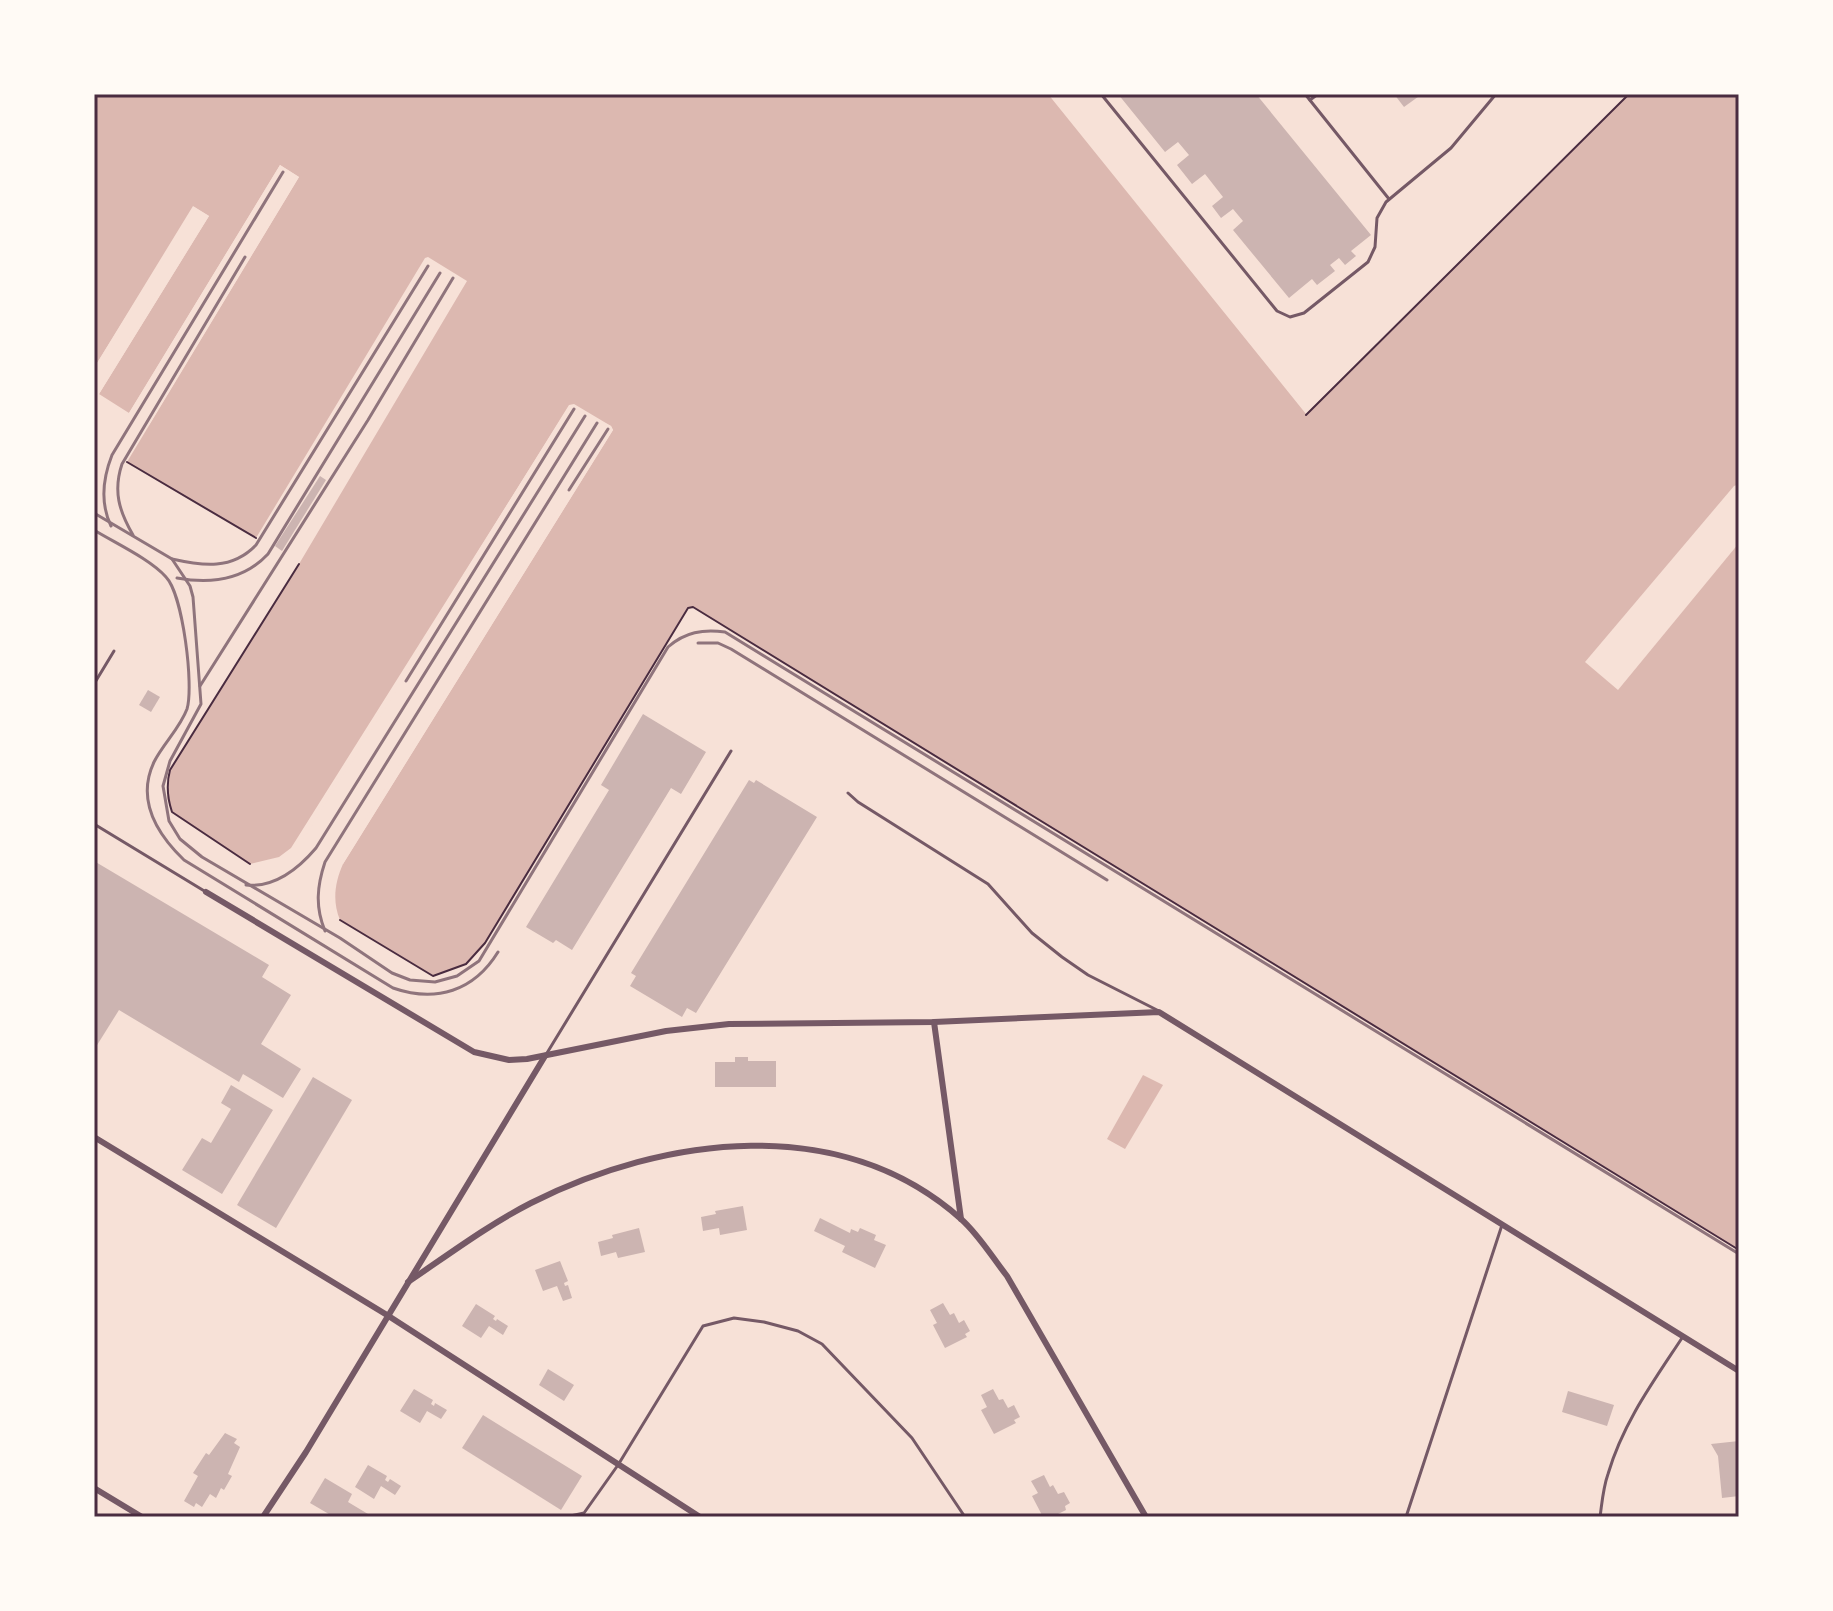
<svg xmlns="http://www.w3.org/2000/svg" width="1833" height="1611" viewBox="0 0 1833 1611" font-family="'Space Grotesk',sans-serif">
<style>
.water{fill:#dcb8b0}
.pier{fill:#f7e1d7}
.building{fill:#ccb4b1}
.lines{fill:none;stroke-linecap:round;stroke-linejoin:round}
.path{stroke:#4a2c40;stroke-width:2}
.service{stroke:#755966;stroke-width:3}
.minor{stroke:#755966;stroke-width:6}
.rail{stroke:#8f747c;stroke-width:3}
.neatline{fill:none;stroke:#4a2c40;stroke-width:3}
</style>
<rect width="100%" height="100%" fill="#f7e1d7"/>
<g class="water">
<path d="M 94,94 L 1048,94 L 1306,414 L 1629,94 L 1739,94 L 1739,1250 L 693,607 L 687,608 L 485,943 L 466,964 L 433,976 L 340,920 C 332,901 335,882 343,864 L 613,430 L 611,426 L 569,406 L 291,848 L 279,857 L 250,864 L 172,812 L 167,798 L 170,770 L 299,564 L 467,281 L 428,257 L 425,258 L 256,538 L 127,462 L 299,177 L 280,165 L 129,413 L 99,394 L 209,216 L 194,207 L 94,368 Z"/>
<polygon points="1143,1075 1163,1085 1125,1149 1107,1139"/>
</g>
<g class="pier">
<polygon points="280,165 299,177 149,425 146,423 294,178 281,171 132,415 129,413"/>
<polygon points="193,206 209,216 99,394 96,392 203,217 194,212 94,372 94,368"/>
<polygon points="574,404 611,426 613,430 343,864 339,862 608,429 572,409 303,840 300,838 569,405"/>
<polygon points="1739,484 1739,543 1618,690 1585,662 1734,486"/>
</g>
<g class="building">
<polygon points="1118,94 1256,94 1371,235 1351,251 1356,256 1345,265 1339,258 1330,265 1335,271 1317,285 1312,279 1289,298 1233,230 1243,221 1233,209 1221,218 1212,206 1223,197 1205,174 1192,184 1177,165 1189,155 1178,142 1165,152"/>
<polygon points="1394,94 1422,94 1404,107"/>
<polygon points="320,476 326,480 282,551 275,546"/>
<polygon points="148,690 160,697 151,712 139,705"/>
<polygon points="643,714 706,752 681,794 671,788 572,950 556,940 553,943 526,927 609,790 601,785"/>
<polygon points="749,780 754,783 756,780 817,817 696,1013 687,1008 682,1017 630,986 636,976 631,973"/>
<polygon points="94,861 269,965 262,977 291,995 261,1044 301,1069 283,1098 243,1074 239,1082 119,1010 94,1050"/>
<polygon points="735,1057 748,1057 748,1061 776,1061 776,1087 715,1087 715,1062 735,1062"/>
<polygon points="313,1077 352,1100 276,1228 237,1205"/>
<polygon points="231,1085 273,1110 222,1194 182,1170 202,1138 211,1143 231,1109 221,1103"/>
<polygon points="743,1206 747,1230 720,1235 719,1228 703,1231 701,1217 716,1214 715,1211"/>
<polygon points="820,1218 850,1233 851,1229 858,1232 860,1228 876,1235 874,1240 886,1245 875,1268 842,1252 845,1246 814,1231"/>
<polygon points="639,1228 645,1252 618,1258 616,1252 601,1256 598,1242 613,1238 612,1235"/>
<polygon points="560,1261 568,1281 564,1283 565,1286 568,1285 572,1298 563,1301 557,1286 543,1291 535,1270"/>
<polygon points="943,1303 950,1315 954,1313 959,1323 964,1320 970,1331 965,1334 967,1337 945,1348 933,1325 937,1323 930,1310"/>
<polygon points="476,1304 495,1316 493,1319 496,1321 497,1319 508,1326 503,1335 489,1326 481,1338 462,1326"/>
<polygon points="548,1369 574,1385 564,1401 539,1385"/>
<polygon points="414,1389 433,1400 431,1404 434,1406 435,1403 447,1410 441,1419 427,1411 420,1423 400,1411"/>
<polygon points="993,1389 999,1400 1003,1399 1008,1408 1014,1405 1020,1417 1014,1420 1016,1423 994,1434 981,1410 987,1407 981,1395"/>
<polygon points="1568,1391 1614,1405 1607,1426 1562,1412"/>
<polygon points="483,1415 582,1476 561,1510 462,1448"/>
<polygon points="225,1433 237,1439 234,1443 240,1447 228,1474 232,1476 224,1490 221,1488 216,1498 210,1494 202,1507 196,1503 194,1507 184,1501 198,1476 193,1473 206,1453 209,1455"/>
<polygon points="1739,1441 1739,1496 1722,1498 1718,1456 1711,1444"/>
<polygon points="368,1465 387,1476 385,1480 388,1482 390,1479 401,1486 395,1495 381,1486 374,1499 355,1487"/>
<polygon points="1044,1475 1050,1487 1053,1485 1058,1494 1064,1492 1070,1503 1065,1506 1066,1510 1052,1517 1043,1517 1032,1496 1038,1493 1031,1481"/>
<polygon points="325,1478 352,1494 348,1502 373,1517 334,1517 310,1503"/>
</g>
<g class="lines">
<g class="path">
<polyline points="1306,415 1629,94"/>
<polyline points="127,462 256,538"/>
<path d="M 250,864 L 172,812 C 167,797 166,785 170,770 L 299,564"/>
<polyline points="340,920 433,976 466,964 485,943 688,608 693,607 1739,1250"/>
</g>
<g class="service">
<polyline points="1101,94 1277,311 1290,317 1304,313 1368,262 1375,247 1377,218 1386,202 1451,148 1496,94"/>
<polyline points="1305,94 1389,199"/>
<polyline points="1310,100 1318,94"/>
<polyline points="94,684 114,651"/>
<polyline points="848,793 858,802 988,884 1032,933 1062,957 1088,975 1157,1010"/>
<polyline points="94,824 206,892"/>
<polyline points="547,1053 731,751"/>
<polyline points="566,1517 584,1513 618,1465 703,1326 734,1318 764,1322 798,1331 822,1344 912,1438 965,1517"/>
<polyline points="1406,1517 1502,1225"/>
<path d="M 1600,1517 C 1602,1503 1603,1488 1608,1474 C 1623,1423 1653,1382 1682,1338"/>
</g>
<g class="minor">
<polyline points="206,892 474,1052 509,1060 527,1059 666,1031 729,1024 934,1022 1159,1012 1739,1371"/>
<polyline points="934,1022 961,1219"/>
<polyline points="94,1137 387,1315 700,1517"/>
<path d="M 408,1282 C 448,1255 488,1225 531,1203 C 664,1136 841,1112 961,1219 C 979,1235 992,1257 1007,1276 L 1146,1517"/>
<polyline points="94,1488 142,1517"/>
<polyline points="263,1517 306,1452 545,1056"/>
</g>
<g class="rail">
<polyline points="569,490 608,429"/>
<path d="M 94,513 L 172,559 L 190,586 L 193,597 L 201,704 L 170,761 L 163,786 L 169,821 L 180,839 L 202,857 L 340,938 L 392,973 L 410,980 L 435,982 L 457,976 L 479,961 L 668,647 C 685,632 703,629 725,632 L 1739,1254"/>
<path d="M 111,526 C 100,503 103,478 112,455 L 283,172"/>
<path d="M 94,530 C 115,543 150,559 166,577 C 183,595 194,686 187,709 C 180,728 163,744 154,762 C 136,800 157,834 184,860 L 393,988 C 436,1003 474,991 498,952"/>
<path d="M 133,535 C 119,511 113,491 122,464 L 245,257"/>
<path d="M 172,559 C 203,566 232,570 256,545 L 428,266"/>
<path d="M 177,578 C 210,584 244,580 268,554 L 440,273"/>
<polyline points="698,643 718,643 731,649 1107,880"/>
<polyline points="406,681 574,409"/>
<polyline points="200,686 368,420 453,278"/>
<path d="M 246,885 C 275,888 299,868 316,848 L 585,416"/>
<path d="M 325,931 C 315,907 317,886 325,862 L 597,423"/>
</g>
</g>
<rect width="1833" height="1611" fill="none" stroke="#fffaf5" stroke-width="192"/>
<rect x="96" y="96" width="1641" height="1419" class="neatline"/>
</svg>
